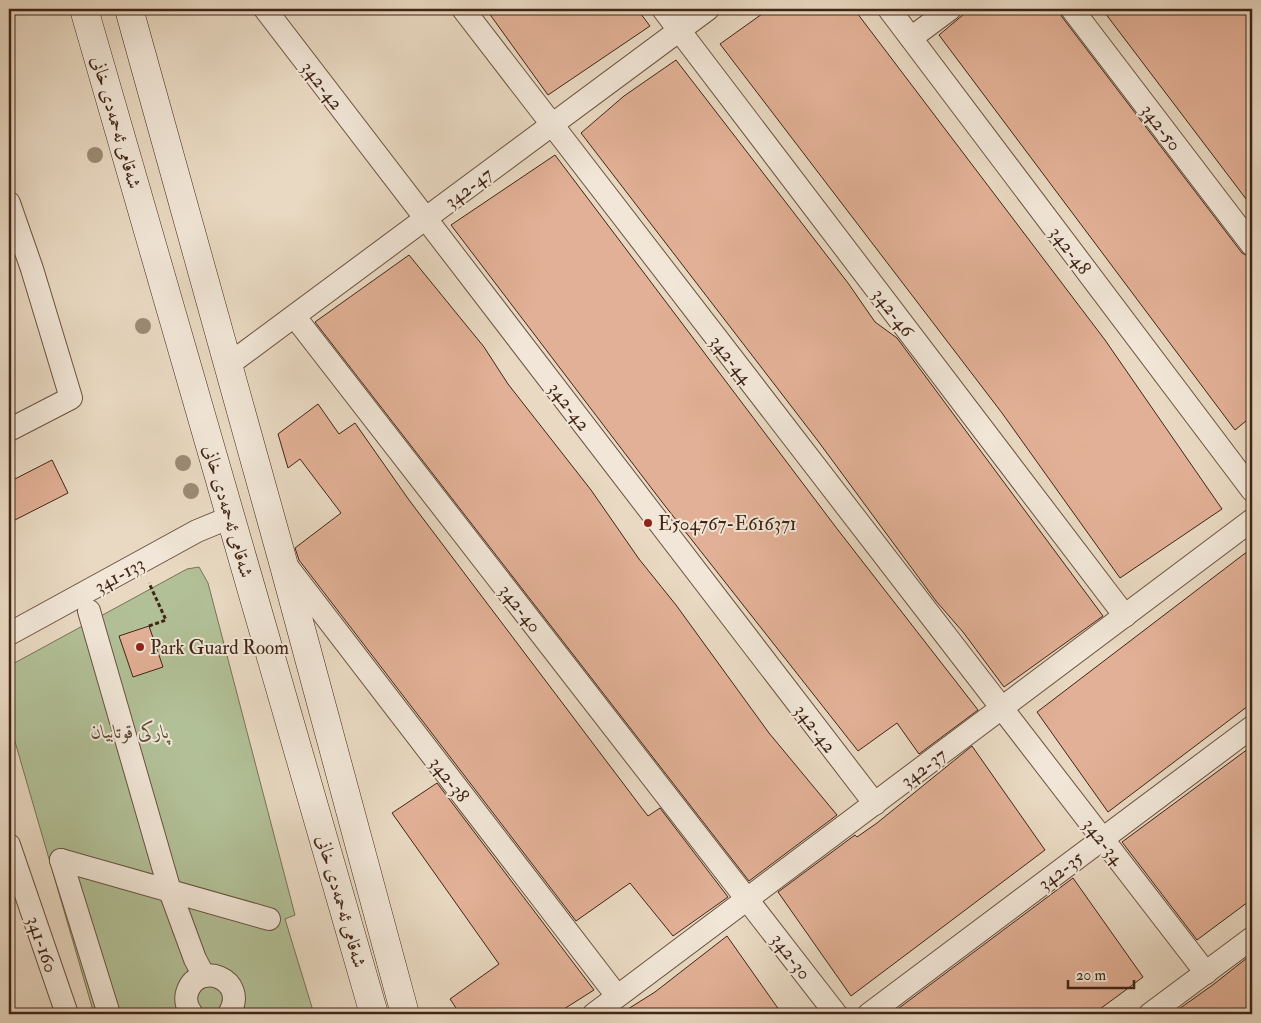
<svg xmlns="http://www.w3.org/2000/svg" width="1261" height="1023" viewBox="0 0 1261 1023" font-family="'IM FELL Double Pica',Amiri,serif">
<style>
.green{fill:#b2c097;stroke:#7a7256}
.building{fill:#e2b096;stroke:#412515}
.lines{fill:none;stroke-linecap:round;stroke-linejoin:round}
.street-casing{stroke:#6b5240;stroke-width:24}
.secondary-casing{stroke:#412515;stroke-width:29}
.path{stroke:#412515;stroke-width:3;stroke-dasharray:4 2.5;stroke-linecap:butt}
.street{stroke:#f1e6d7;stroke-width:22}
.secondary{stroke:#f1e6d7;stroke-width:28}
.tree{fill:#9c8b75}
.poi-dot{fill:#8f2418;stroke:#f1e6d7;stroke-width:2}
.labels{text-anchor:middle;stroke-width:4;stroke-linejoin:round;paint-order:stroke}
.street-label{font-size:19px;fill:#412515;stroke:#f1e6d7}
.poi-label{font-size:19px;fill:#412515;stroke:#f1e6d7;text-anchor:start}
.park-label{font-size:19px;font-style:italic;fill:#5d4c36;stroke:#f1e6d7}
</style>
<rect width="100%" height="100%" fill="#e9d9c2"/>
<filter id="stains"><feTurbulence type="fractalNoise" baseFrequency=".004" numOctaves="4"/><feColorMatrix values="0 0 0 0 .2 0 0 0 0 .09 0 0 0 0 .02 0 0 0 .5 -.17"/></filter>
<radialGradient id="worn" r=".72"><stop offset=".6" stop-color="#630" stop-opacity="0"/><stop offset="1" stop-color="#630" stop-opacity=".3"/></radialGradient>
<polygon class="green" points="199,567 208,583 295,915 285,919 314,1014 94,1014 9,721 9,666 187,569"/>
<g class="building">
<polygon points="486,9 637,9 650,26 548,95"/>
<polygon points="769,9 854,9 1105,340 1222,509 1120,578 1002,413 720,44"/>
<polygon points="970,9 1058,9 1062,17 1242,253 1252,258 1252,416 1235,430 939,35"/>
<polygon points="1102,9 1252,9 1252,207 1237,187"/>
<polygon points="676,60 848,283 875,322 897,338 1103,616 1004,687 963,632 936,601 818,441 581,133 624,96"/>
<polygon points="555,155 838,530 978,710 919,754 897,723 858,751 662,502 451,225"/>
<polygon points="409,255 484,347 508,384 591,490 639,559 676,605 769,733 837,815 749,881 315,322"/>
<polygon points="318,404 339,434 355,423 409,500 641,807 648,816 660,808 728,897 673,936 630,883 576,921 299,560 295,548 341,513 300,459 288,468 278,434"/>
<polygon points="52,460 68,493 9,523 9,482"/>
<polygon points="1252,548 1252,703 1108,812 1037,712"/>
<polygon points="149,626 163,667 133,677 119,636"/>
<polygon points="972,746 1045,850 851,996 778,892 855,835 857,837 877,823"/>
<polygon points="1252,746 1252,899 1197,940 1122,842"/>
<polygon points="437,783 594,990 556,1014 460,1014 450,999 499,964 392,813"/>
<polygon points="1073,878 1143,977 1119,995 1093,1014 891,1014"/>
<polygon points="727,936 782,1014 620,1014 655,992"/>
<polygon points="1252,954 1252,1014 1172,1014 1214,984"/>
</g>
<g class="lines">
<defs>
<g id="street">
<polyline points="265,9 875,804"/>
<polyline points="463,9 1206,973"/>
<polyline points="663,9 1125,616"/>
<polyline points="889,9 1252,490"/>
<polyline points="1072,9 1252,245"/>
<polyline points="911,38 950,9"/>
<polyline points="9,203 32,269 71,398 9,430"/>
<polyline points="295,317 836,1014"/>
<polyline points="228,365 708,9"/>
<polyline points="286,565 617,996"/>
<polyline points="89,611 170,891 195,959 204,976"/>
<polyline points="9,634 197,531 231,517"/>
<polyline points="9,845 67,1014"/>
<polyline points="61,860 269,919"/>
<polyline points="61,860 109,1014"/>
<path d="M 192,1014 C 187,1008 185,1000 187,993 C 197,959 250,979 229,1014"/>
<polyline points="594,1014 1252,520"/>
<polyline points="869,1014 1252,727"/>
<polyline points="1150,1014 1252,938"/>
</g>
<g id="secondary">
<polyline points="84,9 374,1014"/>
<polyline points="129,9 283,562 405,1014"/>
</g>
</defs>
<use href="#street" class="street-casing"/>
<use href="#secondary" class="secondary-casing"/>
<polyline class="path" points="149,626 166,620 149,583"/>
<use href="#street" class="street"/>
<use href="#secondary" class="secondary"/>
</g>
<g class="tree">
<circle cx="95" cy="155" r="8"/>
<circle cx="143" cy="326" r="8"/>
<circle cx="183" cy="463" r="8"/>
<circle cx="191" cy="491" r="8"/>
</g>
<g class="poi-dot">
<circle cx="648" cy="523" r="5"/>
<circle cx="140" cy="647" r="5"/>
</g>
<g class="labels">
<g class="street-label">
<text transform="translate(323 85) rotate(53)" y="7">342-42</text>
<text transform="translate(117 122) rotate(74)" y="7">شەقامی ئەحمەدی خانی</text>
<text transform="translate(1162 127) rotate(53)" y="7">342-50</text>
<text transform="translate(468 187) rotate(-37)" y="7">342-47</text>
<text transform="translate(1071 250) rotate(53)" y="7">342-48</text>
<text transform="translate(894 312) rotate(53)" y="7">342-46</text>
<text transform="translate(732 359) rotate(52)" y="7">342-44</text>
<text transform="translate(570 406) rotate(53)" y="7">342-42</text>
<text transform="translate(229 511) rotate(74)" y="7">شەقامی ئەحمەدی خانی</text>
<text transform="translate(119 574) rotate(-29)" y="7">341-133</text>
<text transform="translate(521 608) rotate(52)" y="7">342-40</text>
<text transform="translate(816 728) rotate(53)" y="7">342-42</text>
<text transform="translate(923 767) rotate(-37)" y="7">342-37</text>
<text transform="translate(450 779) rotate(52)" y="7">342-38</text>
<text transform="translate(1104 841) rotate(52)" y="7">342-34</text>
<text transform="translate(1060 870) rotate(-37)" y="7">342-35</text>
<text transform="translate(342 901) rotate(74)" y="7">شەقامی ئەحمەدی خانی</text>
<text transform="translate(43 944) rotate(71)" y="7">341-160</text>
<text transform="translate(792 956) rotate(53)" y="7">342-30</text>
</g>
<g class="poi-label">
<text x="658" y="530">E504767-E616371</text>
<text x="150" y="654">Park Guard Room</text>
</g>
<g class="park-label">
<text x="130" y="738">پارکی قوتابیان</text>
</g>
</g>
<rect width="1261" height="1023" fill="none" stroke="#e9d9c2" stroke-width="30"/>
<rect x="10" y="10" width="1241" height="1003" fill="none" stroke="#412515" stroke-width="2.5"/>
<rect x="15" y="15" width="1231" height="993" fill="none" stroke="#412515"/>
<path d="M1068 980v8h66v-8" fill="none" stroke="#412515" stroke-width="2.5"/>
<text x="1076" y="980" font-size="15" fill="#412515" stroke="#f1e6d7" stroke-width="4" paint-order="stroke">20 m</text>
<rect width="100%" height="100%" filter="url(#stains)"/>
<rect width="100%" height="100%" fill="url(#worn)"/>
</svg>
